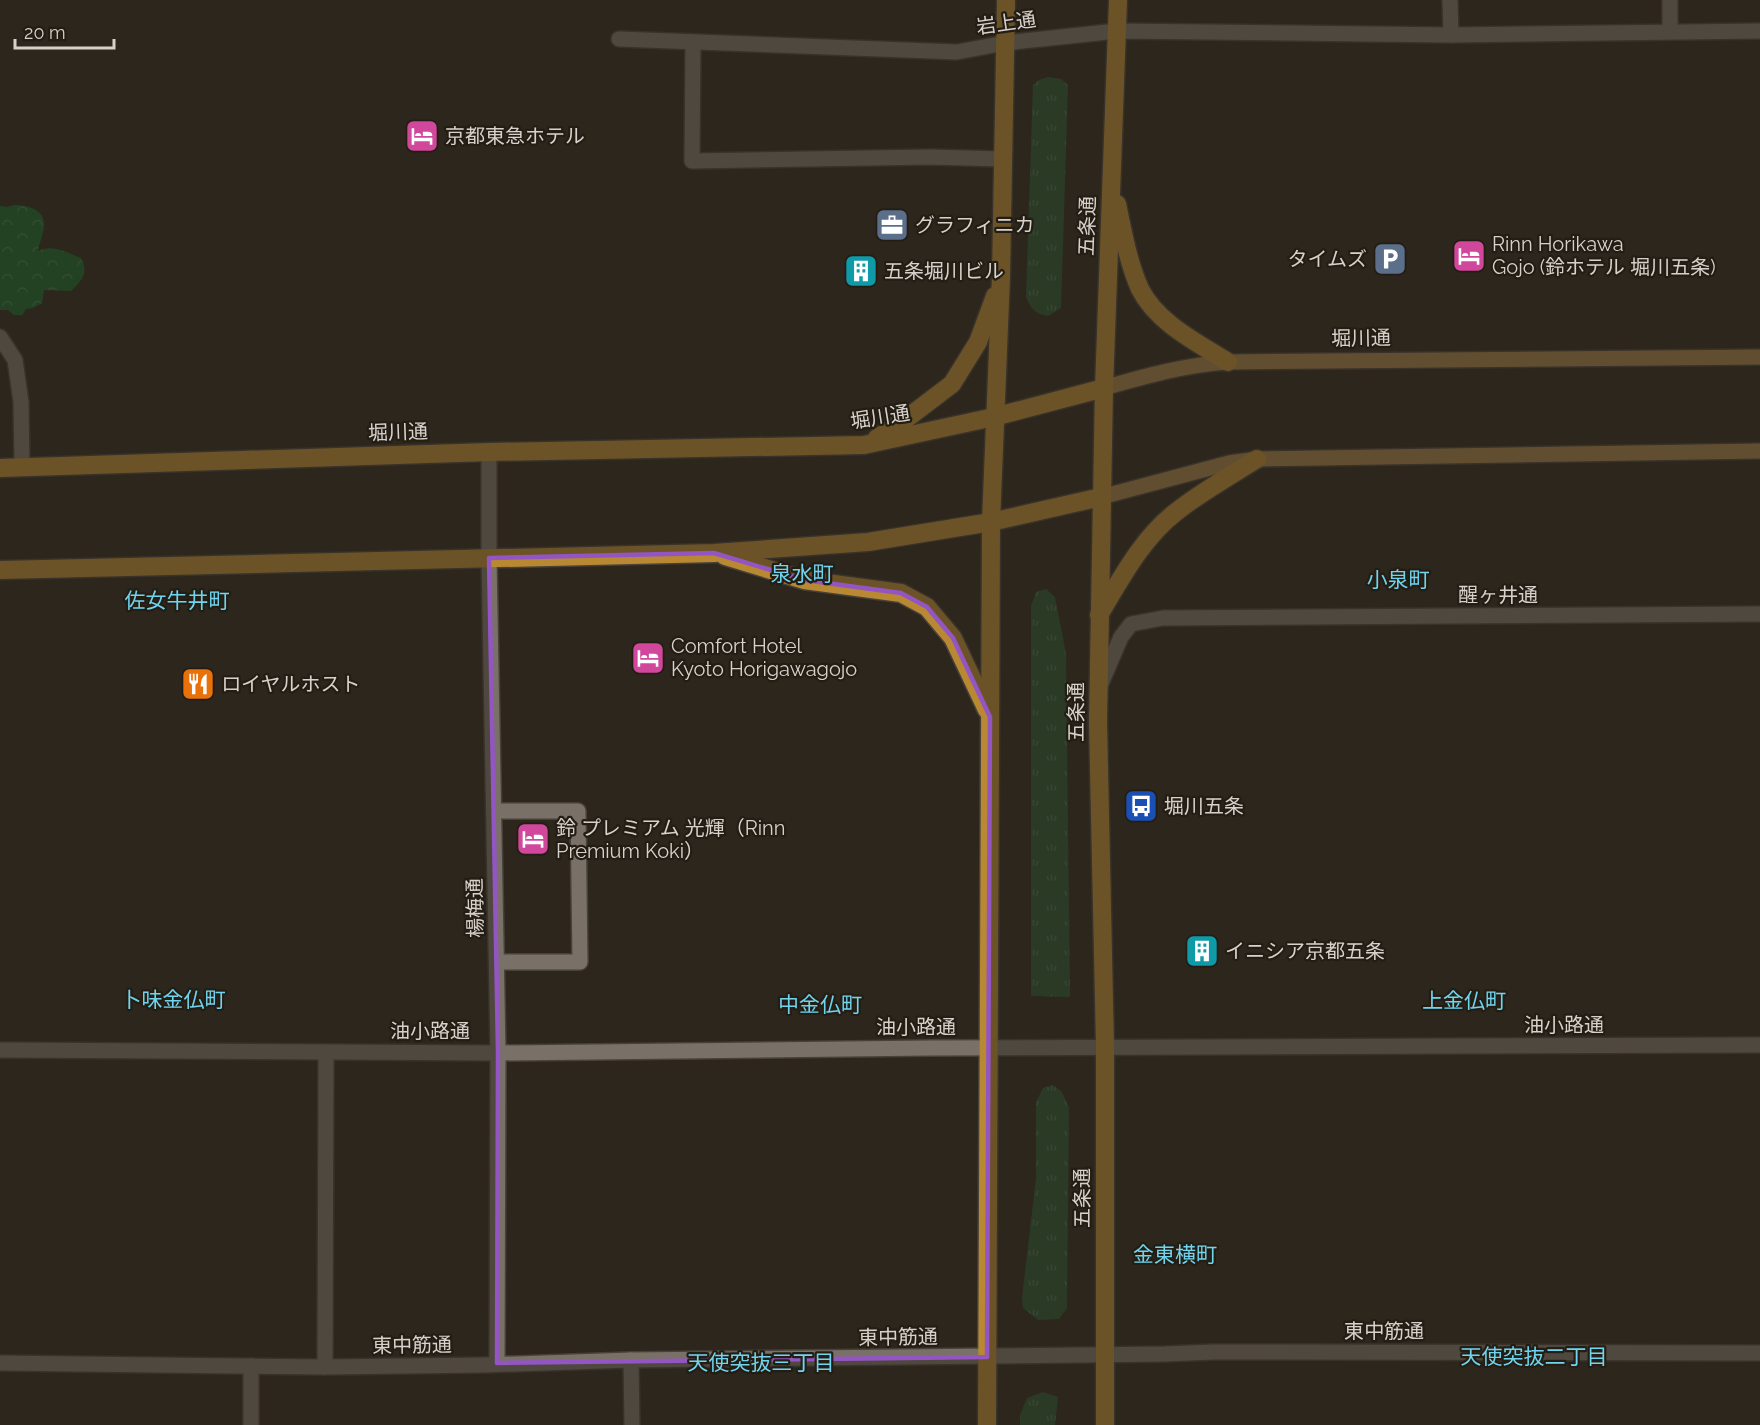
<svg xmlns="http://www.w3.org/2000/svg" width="1760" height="1425" viewBox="0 0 1760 1425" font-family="Raleway,'Noto Sans JP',sans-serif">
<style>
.grass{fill:url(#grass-tufts)}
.forest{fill:url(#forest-crowns)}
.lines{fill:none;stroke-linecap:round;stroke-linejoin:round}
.minor-casing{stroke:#47413a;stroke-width:18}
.major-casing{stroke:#47413a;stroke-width:18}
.highway-casing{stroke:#47413a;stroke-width:21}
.minor{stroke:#797167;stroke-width:15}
.major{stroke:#9f7f48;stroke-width:15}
.highway{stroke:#b88833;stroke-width:18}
.marked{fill:none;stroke:#9255c2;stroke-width:4.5;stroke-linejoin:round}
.labels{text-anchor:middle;stroke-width:4.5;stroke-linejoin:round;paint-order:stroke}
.street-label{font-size:20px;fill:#d6d1cb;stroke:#231d14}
.poi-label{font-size:20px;fill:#d6d1cb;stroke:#231d14;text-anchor:start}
.neighbourhood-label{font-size:21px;fill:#70d4ee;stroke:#231d14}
</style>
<defs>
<pattern id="grass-tufts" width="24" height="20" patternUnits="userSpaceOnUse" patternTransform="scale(1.5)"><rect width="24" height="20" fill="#285330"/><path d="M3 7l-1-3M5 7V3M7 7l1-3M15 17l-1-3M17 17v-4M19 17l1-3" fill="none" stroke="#466b4d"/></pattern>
<pattern id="forest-crowns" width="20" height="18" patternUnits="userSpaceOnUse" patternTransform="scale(1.5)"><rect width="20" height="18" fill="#18642d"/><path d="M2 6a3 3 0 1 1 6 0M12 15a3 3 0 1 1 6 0" fill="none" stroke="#39794a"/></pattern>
</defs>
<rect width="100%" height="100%" fill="#2d261d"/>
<g class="grass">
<path d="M 1048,77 L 1061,79 L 1068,85 L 1061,308 L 1048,316 C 1035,314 1031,309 1026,297 L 1033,85 L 1039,80 Z"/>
<polygon points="1046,589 1055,597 1066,654 1070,997 1031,996 1031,606 1036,592"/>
<polygon points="1053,1085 1062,1092 1069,1108 1067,1308 1059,1319 1038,1320 1023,1308 1022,1298 1036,1178 1036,1102 1043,1088"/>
<polygon points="1043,1392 1058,1397 1055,1425 1020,1425 1020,1415 1027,1398"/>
</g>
<path class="forest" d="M 14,205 C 25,205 43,208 44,223 C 45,230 39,243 38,251 C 52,244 66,252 81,258 C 89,273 82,280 71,291 L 44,290 L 42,303 L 33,308 L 26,309 L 22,315 L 14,315 L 8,310 L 0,310 L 0,206 L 7,207 Z"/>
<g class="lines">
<defs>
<g id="minor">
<polyline points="1450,0 1451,35"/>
<polyline points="1670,0 1670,31"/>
<polyline points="619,39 957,52 1005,43 1117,31 1451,35 1760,31"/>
<polyline points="693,42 692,161 930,157 1003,159"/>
<polyline points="0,337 15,360 21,402 22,467"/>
<polyline points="489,452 489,558 498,1053 497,1363"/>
<polyline points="1100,686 1121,637 1131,624 1163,618 1760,614"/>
<polyline points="494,811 578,811 580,962 497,962"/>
<polyline points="0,1050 498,1053 930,1048 1760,1045"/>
<polyline points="631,1360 632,1425"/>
<polyline points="0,1363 325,1367 484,1365 631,1360 1165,1354 1214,1352 1760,1353"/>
<polyline points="325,1367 326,1052"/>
<polyline points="251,1425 251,1366"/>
</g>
<g id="major">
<path d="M 1104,388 C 1145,376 1185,365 1228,362 L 1760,357"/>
<polyline points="1101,497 1229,463 1257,459 1760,451"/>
</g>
<g id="highway">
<path d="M 1117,204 C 1123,232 1128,262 1140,289 C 1157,323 1198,343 1228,362"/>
<polyline points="877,438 902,422 952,384 978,342 995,296"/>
<polyline points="0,468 489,452 864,445 994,417 1104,388"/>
<polyline points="725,556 804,580 901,593 927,607 953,638 987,710"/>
<polyline points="0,570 714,553 868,542 991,522 1101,497"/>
<path d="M 1099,615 C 1121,579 1142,538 1176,512 C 1201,492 1230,476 1257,459"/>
<polyline points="987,1425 991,522 1001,277 1006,0"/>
<polyline points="1105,1425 1105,1047 1098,722 1104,388 1118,0"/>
</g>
</defs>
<use href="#minor" class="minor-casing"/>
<use href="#major" class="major-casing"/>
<use href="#highway" class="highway-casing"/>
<use href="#minor" class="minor"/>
<use href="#major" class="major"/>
<use href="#highway" class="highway"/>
</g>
<path d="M0 0H1760V1425H0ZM 714,553 L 804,580 L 901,593 L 927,607 L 953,638 L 990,717 L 987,1357 L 497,1363 L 498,1053 L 489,558 Z" fill="#2d261d" fill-opacity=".55" fill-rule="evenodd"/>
<path class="marked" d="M 714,553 L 804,580 L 901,593 L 927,607 L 953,638 L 990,717 L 987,1357 L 497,1363 L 498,1053 L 489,558 Z"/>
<defs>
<symbol id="hotel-square" viewBox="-11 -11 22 22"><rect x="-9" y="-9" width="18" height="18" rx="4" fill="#d1479c" stroke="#231d14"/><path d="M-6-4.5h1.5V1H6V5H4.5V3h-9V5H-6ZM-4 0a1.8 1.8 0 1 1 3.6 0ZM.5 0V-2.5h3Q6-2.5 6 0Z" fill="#fff"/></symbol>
<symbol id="office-square" viewBox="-11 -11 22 22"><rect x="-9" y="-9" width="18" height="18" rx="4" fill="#5c6f8a" stroke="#231d14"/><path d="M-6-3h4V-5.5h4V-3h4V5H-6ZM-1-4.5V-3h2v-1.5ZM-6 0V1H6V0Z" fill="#fff"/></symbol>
<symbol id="parking-square" viewBox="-11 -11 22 22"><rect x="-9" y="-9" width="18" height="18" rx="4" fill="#5c6f8a" stroke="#231d14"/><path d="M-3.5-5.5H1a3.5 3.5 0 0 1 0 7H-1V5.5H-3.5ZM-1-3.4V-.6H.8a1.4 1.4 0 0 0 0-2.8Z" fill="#fff"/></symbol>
<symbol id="building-square" viewBox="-11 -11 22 22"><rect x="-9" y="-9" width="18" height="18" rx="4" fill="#0f9aa8" stroke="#231d14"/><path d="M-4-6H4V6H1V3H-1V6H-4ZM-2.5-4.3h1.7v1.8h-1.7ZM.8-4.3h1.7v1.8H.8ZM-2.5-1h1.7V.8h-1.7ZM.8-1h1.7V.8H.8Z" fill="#fff"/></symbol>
<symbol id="restaurant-square" viewBox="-11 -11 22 22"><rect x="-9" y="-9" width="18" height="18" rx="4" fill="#e8710a" stroke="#231d14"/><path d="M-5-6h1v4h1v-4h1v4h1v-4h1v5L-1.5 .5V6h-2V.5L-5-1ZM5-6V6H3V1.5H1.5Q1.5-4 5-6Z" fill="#fff"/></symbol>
<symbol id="bus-square" viewBox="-11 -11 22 22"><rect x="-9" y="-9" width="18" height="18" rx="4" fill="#1a4fb4" stroke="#231d14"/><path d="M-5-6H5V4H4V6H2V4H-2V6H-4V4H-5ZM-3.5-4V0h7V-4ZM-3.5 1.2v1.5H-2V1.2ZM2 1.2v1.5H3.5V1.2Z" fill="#fff"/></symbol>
</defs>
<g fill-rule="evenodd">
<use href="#hotel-square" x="403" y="117" width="38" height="38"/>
<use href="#office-square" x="873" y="206" width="38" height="38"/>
<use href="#hotel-square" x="1450" y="237" width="38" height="38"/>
<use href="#parking-square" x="1371" y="240" width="38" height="38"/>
<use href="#building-square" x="842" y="252" width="38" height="38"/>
<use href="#hotel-square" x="629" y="639" width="38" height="38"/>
<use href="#restaurant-square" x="179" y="665" width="38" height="38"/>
<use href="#bus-square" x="1122" y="787" width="38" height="38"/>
<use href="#hotel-square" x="514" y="820" width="38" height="38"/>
<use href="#building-square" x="1183" y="932" width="38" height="38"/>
</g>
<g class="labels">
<g class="street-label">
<text transform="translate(1006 23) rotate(-8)" y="7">岩上通</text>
<text transform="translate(1087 226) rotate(-88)" y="7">五条通</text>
<text transform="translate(1361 338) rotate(-1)" y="7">堀川通</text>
<text transform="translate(880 417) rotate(-9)" y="7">堀川通</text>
<text transform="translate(398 432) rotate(-2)" y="7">堀川通</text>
<text x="1498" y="602">醒ヶ井通</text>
<text transform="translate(1076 712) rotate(-90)" y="7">五条通</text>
<text transform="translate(475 908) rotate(-91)" y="7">楊梅通</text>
<text x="1564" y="1032">油小路通</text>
<text x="916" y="1034">油小路通</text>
<text x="430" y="1038">油小路通</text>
<text transform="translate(1082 1198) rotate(-90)" y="7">五条通</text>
<text x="1384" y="1338">東中筋通</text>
<text transform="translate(898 1337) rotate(-1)" y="7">東中筋通</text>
<text transform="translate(412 1345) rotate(-1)" y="7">東中筋通</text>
</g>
<g class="poi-label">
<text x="445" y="143">京都東急ホテル</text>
<text x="915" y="232">グラフィニカ</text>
<text x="1492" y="251">Rinn Horikawa<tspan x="1492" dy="23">Gojo (鈴ホテル 堀川五条)</tspan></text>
<text x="1367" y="266" text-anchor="end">タイムズ</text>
<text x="884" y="278">五条堀川ビル</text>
<text x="671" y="653">Comfort Hotel<tspan x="671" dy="23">Kyoto Horigawagojo</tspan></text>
<text x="221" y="691">ロイヤルホスト</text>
<text x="1164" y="813">堀川五条</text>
<text x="556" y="835">鈴 プレミアム 光輝（Rinn<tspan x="556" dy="23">Premium Koki）</tspan></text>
<text x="1225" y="958">イニシア京都五条</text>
</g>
<g class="neighbourhood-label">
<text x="802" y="581">泉水町</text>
<text x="1398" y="587">小泉町</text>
<text x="177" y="608">佐女牛井町</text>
<text x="173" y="1007">卜味金仏町</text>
<text x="1464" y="1008">上金仏町</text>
<text x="820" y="1012">中金仏町</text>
<text x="1175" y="1262">金東横町</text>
<text x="1534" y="1364">天使突抜二丁目</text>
<text x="761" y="1370">天使突抜三丁目</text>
</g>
</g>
<path d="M15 39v9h99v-9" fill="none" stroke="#d6d1cb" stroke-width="3"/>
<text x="24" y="39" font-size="18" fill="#d6d1cb" stroke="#231d14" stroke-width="4.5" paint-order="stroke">20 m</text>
</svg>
